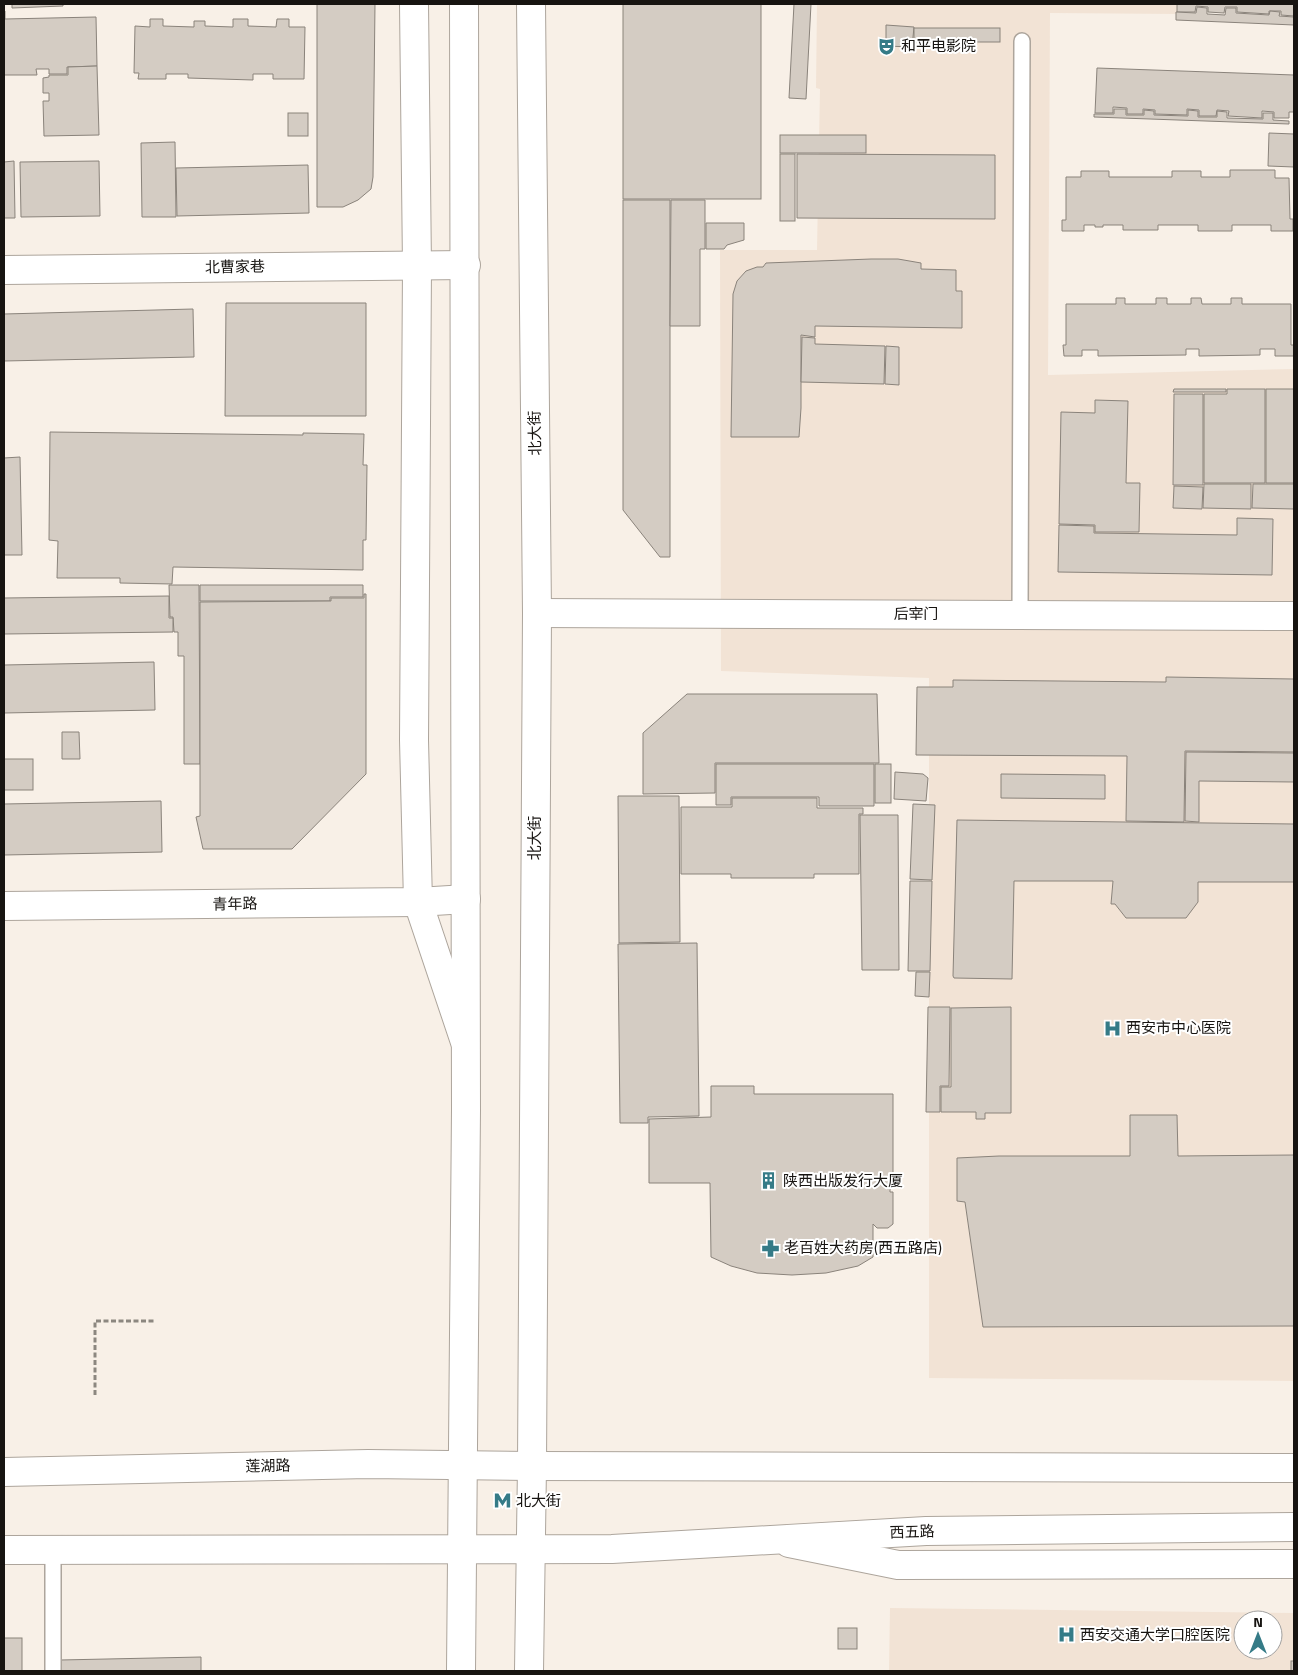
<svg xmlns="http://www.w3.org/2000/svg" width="1298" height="1675" viewBox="0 0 1298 1675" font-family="'Titillium Web','Noto Sans SC',sans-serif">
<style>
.built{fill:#f2e3d5;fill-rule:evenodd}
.building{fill:#d4ccc3;stroke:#8a837b}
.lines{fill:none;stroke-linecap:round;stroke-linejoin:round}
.lane-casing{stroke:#ada59c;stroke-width:18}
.street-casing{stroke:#ada59c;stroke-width:30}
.secondary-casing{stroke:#ada59c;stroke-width:30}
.primary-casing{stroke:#ada59c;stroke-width:30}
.path{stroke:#8c8780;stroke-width:3;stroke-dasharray:5 2.5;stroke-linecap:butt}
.lane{stroke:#fff;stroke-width:15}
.street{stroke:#fff;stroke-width:28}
.secondary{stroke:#fff;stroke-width:28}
.primary{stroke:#fff;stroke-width:28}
.labels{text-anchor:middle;stroke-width:4;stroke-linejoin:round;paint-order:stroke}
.poi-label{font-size:15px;fill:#171411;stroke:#fff;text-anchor:start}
.street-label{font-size:15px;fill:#171411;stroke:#fff}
</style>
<rect width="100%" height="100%" fill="#f8f0e7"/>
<g class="built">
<polygon points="817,4 1178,4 1178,14 1050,13 1048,375 1294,369 1294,1381 929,1378 929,678 721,671 720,250 817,250 820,89 816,88"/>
<path d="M 890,1608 L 1294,1613 L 1294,1671 L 889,1671 ZM 1243,1620 L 1273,1620 L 1273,1650 L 1243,1650 Z"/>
</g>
<g class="building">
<polygon points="12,4 63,4 63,6 12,8"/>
<polygon points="317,4 375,4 373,177 371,189 358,200 343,207 317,207"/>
<rect x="623" y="4" width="138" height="195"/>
<polygon points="794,4 811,4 806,99 789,98"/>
<polygon points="1177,4 1294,4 1294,16 1281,15 1281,11 1269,11 1269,14 1237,12 1237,7 1225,7 1224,13 1208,12 1208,7 1196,6 1195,12 1177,12"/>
<polygon points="1197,7 1207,8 1207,14 1225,15 1226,8 1236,8 1236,13 1269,15 1270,11 1280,12 1279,16 1294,17 1294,25 1176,20 1176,12 1196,13"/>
<polygon points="4,11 5,11 5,19 96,17 97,66 67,67 67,74 49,74 49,69 36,69 37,75 4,75"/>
<polygon points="150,19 163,19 163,26 194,27 194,21 205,21 205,26 233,27 233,19 248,19 248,26 276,27 277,19 289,19 289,27 305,27 304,79 273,79 273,74 253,74 253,80 188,78 188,74 166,74 166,79 138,79 139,73 134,73 135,26 150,27"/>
<polygon points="886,25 914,27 912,47 886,46"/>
<rect x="914" y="28" width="86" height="14"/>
<polygon points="97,66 99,135 44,136 43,101 49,101 49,93 43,93 43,78 49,77 49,75 68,75 68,67"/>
<polygon points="1097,68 1294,75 1294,112 1289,112 1289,118 1274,118 1274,112 1262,111 1262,118 1228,116 1229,111 1217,110 1216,116 1199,116 1199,110 1187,109 1187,115 1155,114 1155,110 1143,109 1143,114 1127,114 1127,108 1113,107 1113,113 1095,113"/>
<polygon points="1114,109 1126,109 1126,115 1144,115 1144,110 1154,111 1154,115 1188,116 1188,110 1198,111 1198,117 1217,117 1217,111 1227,112 1227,118 1263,119 1263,113 1273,113 1273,120 1289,121 1289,124 1094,117 1094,114 1114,114"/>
<rect x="288" y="113" width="20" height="23"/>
<polygon points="1269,133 1294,134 1294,167 1268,166"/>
<rect x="780" y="135" width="86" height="18"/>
<polygon points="175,142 176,217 142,217 141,143"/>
<rect x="780" y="154" width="15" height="67"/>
<polygon points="797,154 995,155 995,219 797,218"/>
<polygon points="14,161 15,218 4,218 4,162"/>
<polygon points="99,161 100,216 21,217 20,162"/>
<polygon points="308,165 309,213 177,216 176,168"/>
<polygon points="1230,170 1275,170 1275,178 1289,178 1290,219 1293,219 1293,231 1271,231 1271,225 1232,225 1232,231 1198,231 1198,225 1158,225 1158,230 1123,230 1123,225 1103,225 1103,227 1095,227 1095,225 1084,225 1084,231 1062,231 1062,220 1066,220 1066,177 1081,177 1081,171 1109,171 1109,177 1172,177 1172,171 1201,171 1201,177 1230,177"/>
<polygon points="623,200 670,200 670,557 660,557 623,510"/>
<polygon points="671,200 705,200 705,249 700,249 700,326 670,326"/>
<polygon points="706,223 744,223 744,240 727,245 724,249 706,249"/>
<polygon points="871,259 898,259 921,263 921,269 956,270 956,291 962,291 962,328 815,326 815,337 801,335 801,408 799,437 731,437 733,294 737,281 746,271 757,267 763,267 766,263"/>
<polygon points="1116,298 1125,298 1125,304 1156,304 1156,298 1167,298 1167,304 1191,304 1191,298 1201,298 1202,304 1231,304 1231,298 1242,298 1242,304 1291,304 1291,345 1294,345 1294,356 1275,356 1275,349 1260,349 1260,355 1199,356 1199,349 1186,349 1186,355 1098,356 1098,350 1082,350 1082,356 1064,356 1063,345 1066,345 1066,304 1116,304"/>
<polygon points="226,303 366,303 366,416 225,416"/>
<polygon points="193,309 194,357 4,361 4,314"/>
<polygon points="802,337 815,338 815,344 885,346 884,384 801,382"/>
<polygon points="886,346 899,347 899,385 885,384"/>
<polygon points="1174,389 1226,389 1226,392 1173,392"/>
<polygon points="1227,389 1265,389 1265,483 1204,483 1204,394 1227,394"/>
<rect x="1266" y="389" width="28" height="94"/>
<polygon points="1174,394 1203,394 1203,485 1173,485"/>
<polygon points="1095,400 1128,401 1126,483 1140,483 1139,532 1095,532 1095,525 1059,524 1061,412 1095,413"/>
<polygon points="50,432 303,435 303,433 364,434 363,465 367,465 366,540 363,540 363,570 173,567 172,584 120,583 120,578 57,578 58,541 49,540"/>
<polygon points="20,457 22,555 4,555 4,458"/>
<polygon points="1204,484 1251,484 1251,509 1203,508"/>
<polygon points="1253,484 1294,484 1294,509 1252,508"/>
<polygon points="1174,486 1203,487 1202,509 1173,508"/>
<polygon points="1237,518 1273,519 1272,575 1058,572 1059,525 1094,526 1094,533 1237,535"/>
<polygon points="169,585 199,585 200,764 184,764 184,656 178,656 178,632 174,632 173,617 170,617"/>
<polygon points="200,585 363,585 363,597 330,597 330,601 200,601"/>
<polygon points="364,594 366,594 366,774 292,849 203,849 196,817 200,816 200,602 331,601 331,598 364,598"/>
<polygon points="169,596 169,618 173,618 173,632 4,634 4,598"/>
<polygon points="154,662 155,710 4,713 4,665"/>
<polygon points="1166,677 1294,679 1294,752 1185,751 1184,822 1126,821 1127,756 916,755 917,687 953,687 953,680 1166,682"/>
<polygon points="687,694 877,694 879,763 715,763 715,793 643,794 643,733"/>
<polygon points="62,732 79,732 80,759 62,759"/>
<polygon points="1186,752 1294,753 1294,782 1199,781 1199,822 1185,821"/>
<rect x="4" y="759" width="29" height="31"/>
<polygon points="716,764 874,764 874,806 819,806 819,797 731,797 731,805 716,805"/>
<rect x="875" y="764" width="16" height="39"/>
<polygon points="895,772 923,774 928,778 926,801 894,799"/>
<polygon points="1001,774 1105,775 1105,799 1001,798"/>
<polygon points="618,796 679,796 680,942 619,943"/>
<polygon points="732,798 817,798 817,808 863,808 863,814 859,814 859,874 814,874 814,878 731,878 731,874 681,874 681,807 732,807"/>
<polygon points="161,801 162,852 4,855 4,804"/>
<polygon points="913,804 935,805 932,880 910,879"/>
<polygon points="860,815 898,815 899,970 862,970"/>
<polygon points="957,820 1294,824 1294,882 1198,882 1198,902 1186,918 1126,918 1115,904 1111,904 1113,881 1014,881 1012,979 954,978 953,976"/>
<polygon points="910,881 932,881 930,971 908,971"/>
<polygon points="697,943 699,1116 648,1117 648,1123 620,1123 618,944"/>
<polygon points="916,972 930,972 929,997 915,996"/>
<polygon points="928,1007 950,1007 949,1086 940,1086 940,1112 926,1112"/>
<polygon points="1011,1007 1011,1113 985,1113 985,1119 976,1119 976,1112 941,1112 941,1087 951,1087 951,1008"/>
<polygon points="711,1086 754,1086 754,1094 893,1094 893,1179 890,1179 890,1192 893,1192 893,1224 888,1228 877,1228 873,1224 873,1257 858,1266 826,1273 792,1275 757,1273 731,1266 711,1257 710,1183 649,1183 649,1119 711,1117"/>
<polygon points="1130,1115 1177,1115 1178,1156 1294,1155 1294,1326 983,1327 965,1202 957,1201 957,1158 999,1156 1130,1156"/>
<rect x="838" y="1628" width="19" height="21"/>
<rect x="4" y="1638" width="18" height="33"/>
<polygon points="201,1657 201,1671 60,1671 60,1660"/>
<rect x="1291" y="1661" width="3" height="10"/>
</g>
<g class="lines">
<defs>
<g id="lane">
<polyline points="1020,614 1022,41"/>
<polyline points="53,1550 53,1671"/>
</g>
<g id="street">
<polyline points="414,4 417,266 414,740 418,902 465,1042"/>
<polyline points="4,270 466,265"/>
<polyline points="4,906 418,902 466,899"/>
<polyline points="789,1543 898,1565 1294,1564"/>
</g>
<polyline id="secondary" points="537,613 1294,616"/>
<g id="primary">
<polyline points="4,1472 368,1464 532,1466 1294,1468"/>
<polyline points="4,1550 612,1549 926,1531 1294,1527"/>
<path d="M 461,1671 C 462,1484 465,1297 466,1110 C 467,926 464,741 465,557 C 465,372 465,188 464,4"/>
<polyline points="529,1671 532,1466 537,613 531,4"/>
</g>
</defs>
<use href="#lane" class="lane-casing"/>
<use href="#street" class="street-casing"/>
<use href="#secondary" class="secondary-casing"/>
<use href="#primary" class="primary-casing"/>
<polyline class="path" points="95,1395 95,1321 155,1321"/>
<use href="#lane" class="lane"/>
<use href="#street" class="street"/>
<use href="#secondary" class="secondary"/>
<use href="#primary" class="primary"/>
</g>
<defs>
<symbol id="theatre-bare" viewBox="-9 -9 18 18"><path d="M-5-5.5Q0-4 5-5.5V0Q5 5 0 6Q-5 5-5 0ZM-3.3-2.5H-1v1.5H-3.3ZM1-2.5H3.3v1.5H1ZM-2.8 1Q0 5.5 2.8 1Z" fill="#357b87" stroke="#fff" stroke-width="2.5" paint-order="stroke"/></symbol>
<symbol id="hospital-bare" viewBox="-9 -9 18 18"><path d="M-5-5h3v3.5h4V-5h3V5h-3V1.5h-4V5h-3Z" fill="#357b87" stroke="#fff" stroke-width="2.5" paint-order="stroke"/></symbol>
<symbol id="building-bare" viewBox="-9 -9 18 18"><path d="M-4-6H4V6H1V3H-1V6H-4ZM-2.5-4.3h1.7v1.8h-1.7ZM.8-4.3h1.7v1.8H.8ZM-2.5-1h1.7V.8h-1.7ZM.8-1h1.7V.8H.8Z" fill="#357b87" stroke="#fff" stroke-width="2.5" paint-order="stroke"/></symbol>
<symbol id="pharmacy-bare" viewBox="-9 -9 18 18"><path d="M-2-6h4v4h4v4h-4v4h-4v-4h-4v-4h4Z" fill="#357b87" stroke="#fff" stroke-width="2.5" paint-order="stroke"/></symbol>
<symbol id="metro-bare" viewBox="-9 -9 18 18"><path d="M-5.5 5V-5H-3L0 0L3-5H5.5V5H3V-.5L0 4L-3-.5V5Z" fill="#357b87" stroke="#fff" stroke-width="2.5" paint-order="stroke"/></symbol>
</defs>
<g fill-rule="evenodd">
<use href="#theatre-bare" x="874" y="34" width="25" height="25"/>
<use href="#hospital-bare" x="1100" y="1016" width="25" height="25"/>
<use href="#building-bare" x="756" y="1168" width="25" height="25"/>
<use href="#pharmacy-bare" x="758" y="1236" width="25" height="25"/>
<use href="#metro-bare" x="490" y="1488" width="25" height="25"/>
<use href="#hospital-bare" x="1054" y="1622" width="25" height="25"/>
</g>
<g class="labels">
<g class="poi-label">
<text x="901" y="51">和平电影院</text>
<text x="1126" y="1033">西安市中心医院</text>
<text x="783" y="1186">陕西出版发行大厦</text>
<text x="784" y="1253">老百姓大药房(西五路店)</text>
<text x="516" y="1506">北大街</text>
<text x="1080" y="1640">西安交通大学口腔医院</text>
</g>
<g class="street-label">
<text transform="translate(235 267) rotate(-1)" y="5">北曹家巷</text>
<text transform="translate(535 433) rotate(-91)" y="5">北大街</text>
<text x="916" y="619">后宰门</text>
<text transform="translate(535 838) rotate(-90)" y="5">北大街</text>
<text transform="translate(235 904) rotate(-1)" y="5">青年路</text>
<text transform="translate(268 1466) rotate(-1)" y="5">莲湖路</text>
<text transform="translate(912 1532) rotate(-2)" y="5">西五路</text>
</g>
</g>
<rect width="1298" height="1675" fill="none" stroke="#171411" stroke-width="10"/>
<g transform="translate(1258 1635)"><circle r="24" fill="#ffffff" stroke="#a2a1a0"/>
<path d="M0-4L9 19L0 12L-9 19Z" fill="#357b87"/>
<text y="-8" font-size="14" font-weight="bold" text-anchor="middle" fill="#171411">N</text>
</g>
</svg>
